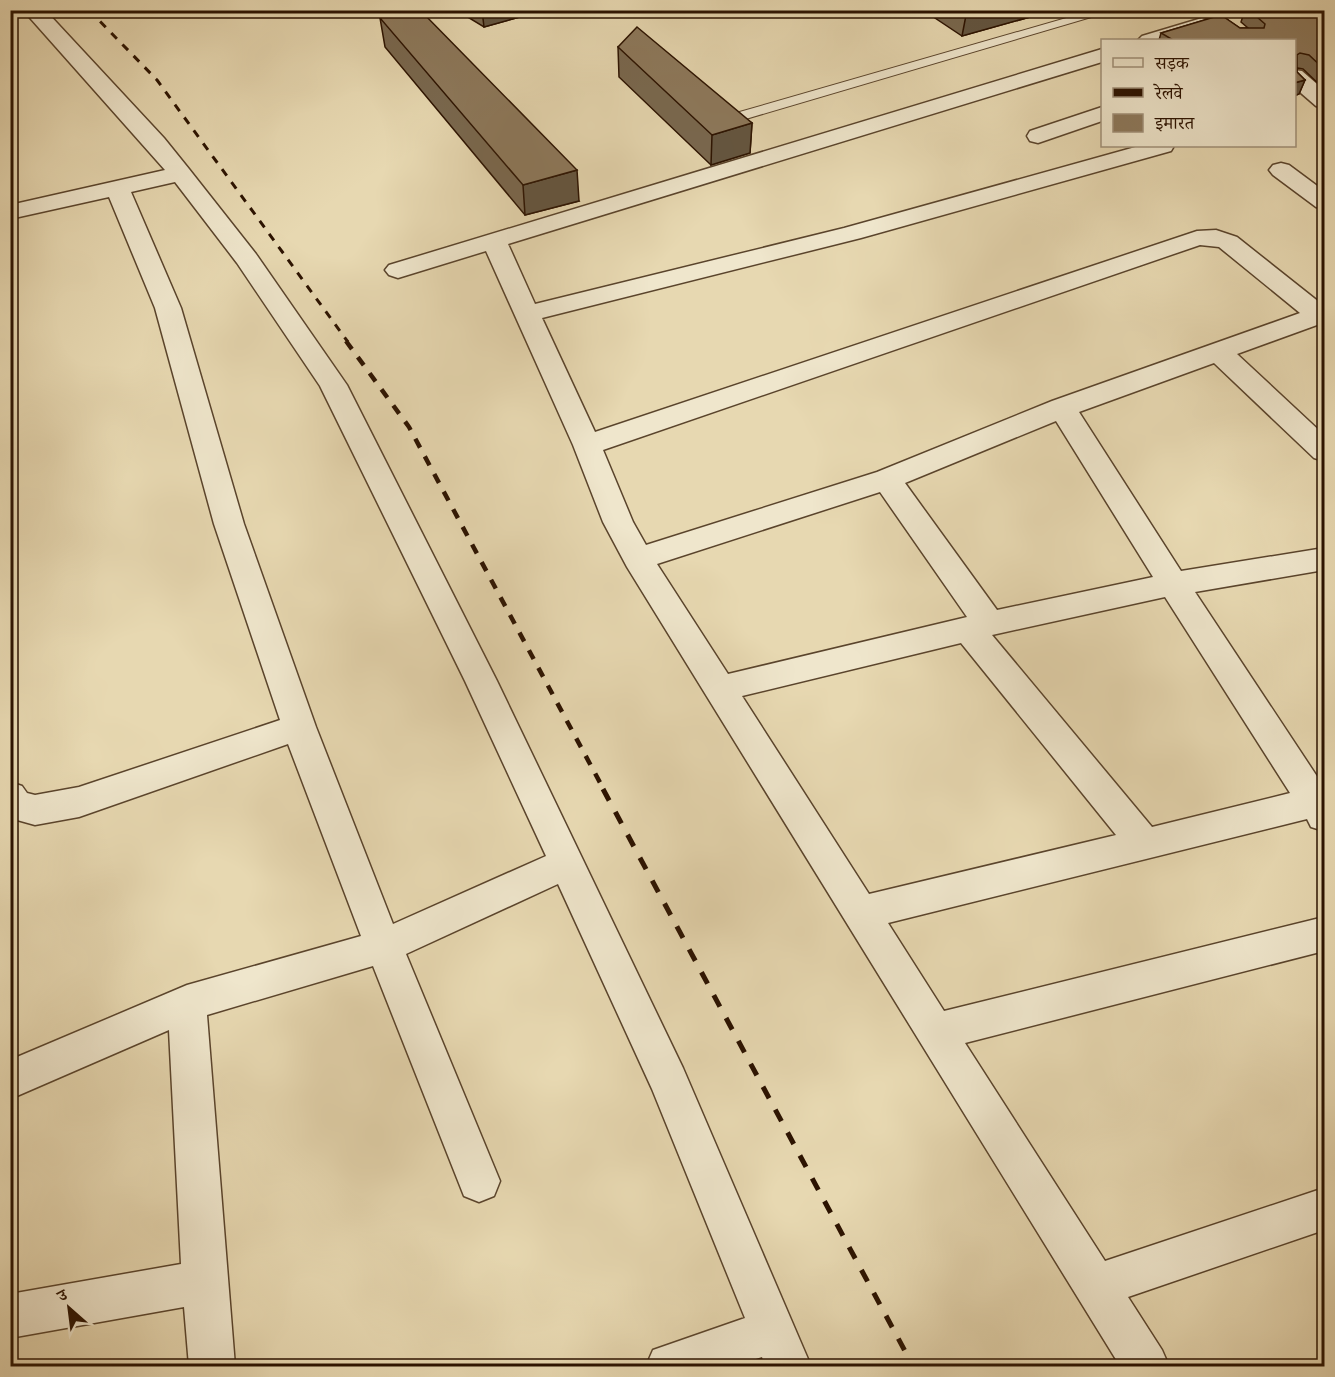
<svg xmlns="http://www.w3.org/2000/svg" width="1335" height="1377" viewBox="0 0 1335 1377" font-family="Vollkorn,'Noto Serif Devanagari',serif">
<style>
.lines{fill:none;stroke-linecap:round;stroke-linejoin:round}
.service-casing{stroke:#5a442c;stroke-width:2}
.minor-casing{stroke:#5a442c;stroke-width:3}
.service{fill:#efe6cc;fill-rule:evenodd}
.minor{fill:#efe6cc;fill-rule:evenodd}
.rail-far2{stroke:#2b1200;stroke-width:3;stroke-dasharray:8 8;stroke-linecap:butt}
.rail-far1{stroke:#2b1200;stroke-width:4.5;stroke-dasharray:10 10;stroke-linecap:butt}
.rail{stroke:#2b1200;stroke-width:5;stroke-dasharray:13 13;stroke-linecap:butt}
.wall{fill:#79684f;stroke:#2b1200;stroke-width:1.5}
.shaded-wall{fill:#635540;stroke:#2b1200;stroke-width:1.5}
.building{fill:#8d795c;stroke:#2b1200;stroke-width:1.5}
</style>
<rect width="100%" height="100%" fill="#e7d8b1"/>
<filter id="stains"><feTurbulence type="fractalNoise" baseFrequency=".00333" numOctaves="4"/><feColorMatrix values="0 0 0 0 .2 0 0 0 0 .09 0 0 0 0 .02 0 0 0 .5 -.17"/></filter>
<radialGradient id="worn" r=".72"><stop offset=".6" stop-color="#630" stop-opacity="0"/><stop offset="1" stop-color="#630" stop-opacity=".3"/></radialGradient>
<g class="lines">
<defs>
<polygon id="service" points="1094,10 1115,10 739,121 734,122 727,118 729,115"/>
<g id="minor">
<path d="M 23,10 L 45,10 L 164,138 L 189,169 L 256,254 L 347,385 L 497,681 L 683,1068 L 811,1366 L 765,1366 L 762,1357 L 734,1366 L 646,1366 L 653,1350 L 745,1318 L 652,1089 L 558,884 L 406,954 L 500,1181 L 494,1196 L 479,1202 L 464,1196 L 373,966 L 207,1015 L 235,1366 L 189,1366 L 184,1307 L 10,1338 L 10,1294 L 181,1264 L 169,1030 L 10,1099 L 10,1060 L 187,985 L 361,936 L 288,744 L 79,817 L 35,825 L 10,818 L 10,782 L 22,786 L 27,793 L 35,795 L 79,787 L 280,720 L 214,524 L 155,308 L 109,197 L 10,219 L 10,205 L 165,170 ZM 175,182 L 237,263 L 320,386 L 465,681 L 546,856 L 393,924 L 316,727 L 244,524 L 181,308 L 131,192 Z"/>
<polygon points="1202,18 1209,20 1212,24 1209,28 1169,40 1138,40 1142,36"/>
<path d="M 1102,49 L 1102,62 L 508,244 L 535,304 L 844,228 L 1139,146 L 1174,146 L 1171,151 L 861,238 L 542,318 L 595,432 L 1197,231 L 1216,230 L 1237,237 L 1324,306 L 1324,327 L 1317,325 L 1237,354 L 1324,435 L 1324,461 L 1314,458 L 1214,363 L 1079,412 L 1181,571 L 1324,548 L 1324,570 L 1195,592 L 1324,787 L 1324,831 L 1311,827 L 1307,819 L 888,923 L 944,1011 L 1324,917 L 1324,951 L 965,1043 L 1105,1261 L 1324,1188 L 1324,1230 L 1128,1297 L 1162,1350 L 1169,1366 L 1120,1366 L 627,567 L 603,522 L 573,445 L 486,251 L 398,278 L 389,275 L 385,270 L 389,265 ZM 1200,245 L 1219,247 L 1300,313 L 1052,401 L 877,472 L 646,545 L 633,522 L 603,450 ZM 1056,421 L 1153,577 L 997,610 L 905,483 ZM 880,492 L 967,617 L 728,674 L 657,564 ZM 1165,597 L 1290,793 L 1152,827 L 992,635 ZM 961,643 L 1116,835 L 869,894 L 742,696 Z"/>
<polygon points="1294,70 1302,71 1324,90 1324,108 1316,106 1294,87"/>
<polygon points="1102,107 1102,121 1038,143 1030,141 1027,136 1030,131"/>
<polygon points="1281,163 1289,165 1324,191 1324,209 1316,207 1273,175 1269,170 1273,165"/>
</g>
</defs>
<use href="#service" class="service-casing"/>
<use href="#minor" class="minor-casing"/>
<use href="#service" class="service"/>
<use href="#minor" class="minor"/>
<polyline class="rail-far2" points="89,10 157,80 348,342"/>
<polyline class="rail-far1" points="346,341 409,427 604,790"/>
<polyline class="rail" points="603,789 913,1366"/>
</g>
<g class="wall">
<polygon points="456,10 545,10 484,27"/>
<polygon points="923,10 1055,10 962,36"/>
<polygon points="1245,10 1324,10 1324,89 1303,69 1297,68 1297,72 1305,80 1299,94 1294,96 1294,40 1159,40 1161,33 1221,15 1240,28 1248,28 1241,22"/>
<polygon points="380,18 579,201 525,215 385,47"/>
<polygon points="618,47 752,123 750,153 711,165 619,77"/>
</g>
<g class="shaded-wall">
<polygon points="482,10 545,10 484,27"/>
<polygon points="967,10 1055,10 962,36"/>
<polygon points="1305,80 1299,94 1294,96 1294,83"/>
<polygon points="752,123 750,153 711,165 712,135"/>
<polygon points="577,170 579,201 525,215 523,185"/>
</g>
<g class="building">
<polygon points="406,10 420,10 577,170 523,185 380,18"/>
<polygon points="1249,10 1324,10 1324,69 1309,55 1300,53 1297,55 1297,72 1305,80 1294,83 1294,40 1173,40 1161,33 1221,15 1240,28 1264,28 1265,24"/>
<polygon points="637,27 752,123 712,135 618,47"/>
</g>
<rect width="1335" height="1377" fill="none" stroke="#e7d8b1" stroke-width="36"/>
<rect x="12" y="12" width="1311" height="1353" fill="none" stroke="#2b1200" stroke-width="3"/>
<rect x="18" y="18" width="1299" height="1341" fill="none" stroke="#2b1200" stroke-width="1.5"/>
<rect x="1101" y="39" width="195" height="108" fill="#efe6cc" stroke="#a1917a" stroke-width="1.5"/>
<rect x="1113" y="58" width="30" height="9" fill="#efe6cc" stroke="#a1917a" stroke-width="1.5"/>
<text x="1155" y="69" font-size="18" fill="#2b1200">सड़क</text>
<rect x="1113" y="88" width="30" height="9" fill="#2b1200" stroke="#a1917a" stroke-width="1.5"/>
<text x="1155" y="99" font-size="18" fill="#2b1200">रेलवे</text>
<rect x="1113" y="114" width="30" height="18" fill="#8d795c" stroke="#a1917a" stroke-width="1.5"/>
<text x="1155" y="129" font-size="18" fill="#2b1200">इमारत</text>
<g transform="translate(69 1308) rotate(332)" stroke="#efe6cc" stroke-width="4.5" paint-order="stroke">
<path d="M0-4.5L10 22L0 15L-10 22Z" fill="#2b1200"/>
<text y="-9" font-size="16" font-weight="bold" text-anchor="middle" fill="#2b1200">उ</text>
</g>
<rect width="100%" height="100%" filter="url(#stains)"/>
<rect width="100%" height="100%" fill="url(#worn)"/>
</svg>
